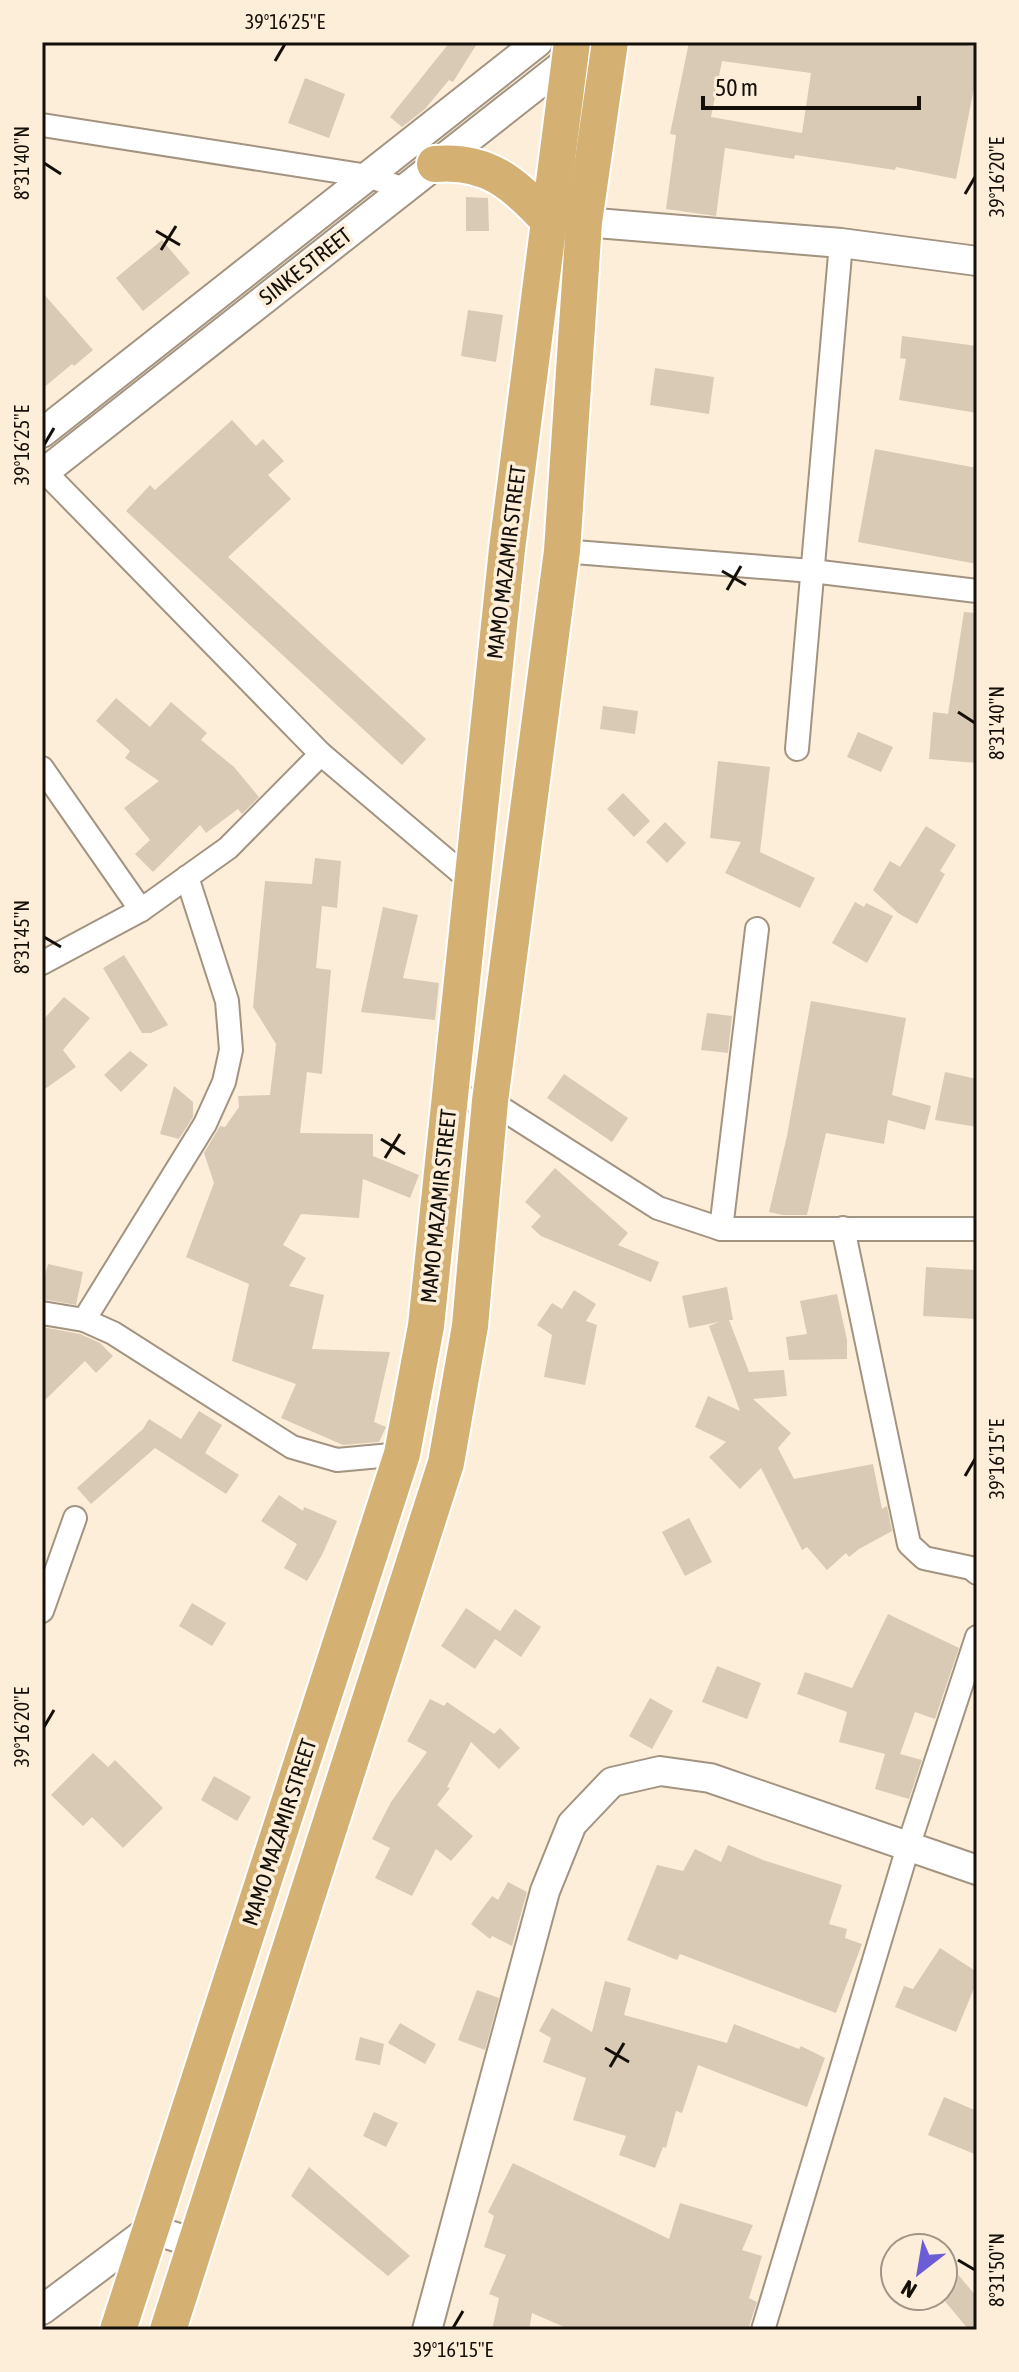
<svg xmlns="http://www.w3.org/2000/svg" width="1019" height="2372" viewBox="0 0 1019 2372" font-family="'Asap Condensed',sans-serif">
<style>
.building{fill:#d9cab6;fill-rule:evenodd}
.lines{fill:none;stroke-linecap:round;stroke-linejoin:round}
.minor-casing{stroke:#a29481;stroke-width:26}
.tertiary-casing{stroke:#a29481;stroke-width:32}
.primary-casing{stroke:#fff;stroke-width:40}
.minor{stroke:#fff;stroke-width:22}
.tertiary{stroke:#fff;stroke-width:28}
.primary{stroke:#d4b173;stroke-width:36}
.ticks{fill:none;stroke:#140f08;stroke-width:3}
.labels{text-anchor:middle;stroke-width:7;stroke-linejoin:round;paint-order:stroke}
.street-label{font-size:22px;fill:#140f08;stroke:#fdeeda}
.neatline{fill:none;stroke:#140f08;stroke-width:3}
.ticks-label{font-size:20px;text-anchor:middle;fill:#140f08}
</style>
<rect width="100%" height="100%" fill="#fdeeda"/>
<g class="building">
<polygon points="450,42 478,42 453,82 449,80 425,109 402,127 390,117"/>
<path d="M 689,42 L 950,42 L 977,47 L 977,73 L 956,179 L 896,167 L 895,170 L 795,155 L 794,159 L 725,148 L 716,216 L 666,209 L 676,135 L 670,134 ZM 722,61 L 811,73 L 802,133 L 711,117 Z"/>
<polygon points="305,78 345,94 329,138 288,123"/>
<polygon points="466,197 488,198 489,231 466,231"/>
<polygon points="162,240 190,273 143,311 116,278"/>
<polygon points="42,292 93,350 74,366 72,364 42,389"/>
<polygon points="468,310 503,315 496,362 461,356"/>
<polygon points="902,336 977,346 977,413 899,400 906,359 900,358"/>
<polygon points="655,368 714,377 709,414 650,405"/>
<polygon points="232,420 256,446 263,439 284,461 268,475 291,499 228,557 426,739 402,765 126,511 150,485 155,490"/>
<polygon points="875,449 977,468 977,564 858,542"/>
<polygon points="964,612 977,613 977,763 929,759 933,712 948,714"/>
<polygon points="116,698 150,727 171,702 207,733 201,740 234,767 259,797 242,814 238,809 206,833 200,825 153,872 135,854 150,840 124,808 159,781 125,758 130,751 96,721"/>
<polygon points="603,706 638,711 635,734 600,729"/>
<polygon points="858,732 893,747 881,772 847,757"/>
<polygon points="718,761 770,767 760,852 815,878 800,908 725,873 741,842 710,838"/>
<polygon points="623,793 650,821 634,837 607,809"/>
<polygon points="665,822 686,843 667,863 646,842"/>
<polygon points="926,826 956,845 940,871 945,874 917,924 898,913 873,890 890,861 900,867"/>
<polygon points="315,858 341,861 337,908 322,906 316,968 331,970 322,1074 307,1072 300,1133 373,1134 373,1156 419,1175 410,1198 363,1179 359,1218 301,1214 283,1245 306,1258 289,1286 324,1295 312,1349 390,1352 374,1422 386,1427 379,1442 343,1445 281,1418 296,1384 232,1361 249,1284 186,1257 214,1183 204,1153 220,1126 225,1127 239,1107 238,1096 270,1095 276,1044 253,1007 265,881 312,884"/>
<polygon points="855,902 864,907 866,903 893,916 867,963 832,943"/>
<polygon points="383,907 418,915 403,978 439,983 435,1020 361,1012"/>
<polygon points="124,955 168,1025 151,1033 142,1033 103,968"/>
<polygon points="64,997 90,1018 63,1050 76,1067 42,1091 42,1021"/>
<polygon points="811,1001 906,1018 892,1095 931,1106 925,1130 888,1120 884,1144 826,1133 807,1215 783,1215 769,1212 787,1136"/>
<polygon points="707,1013 732,1016 728,1053 701,1050"/>
<polygon points="130,1051 148,1065 121,1092 104,1075"/>
<polygon points="945,1072 977,1079 977,1127 935,1120"/>
<polygon points="564,1074 628,1118 612,1142 547,1098"/>
<polygon points="174,1086 193,1102 193,1117 179,1139 160,1134"/>
<polygon points="555,1168 628,1233 618,1245 659,1262 651,1282 541,1236 531,1227 541,1216 525,1202"/>
<polygon points="48,1264 83,1272 76,1305 42,1299 42,1274 45,1275"/>
<polygon points="926,1267 977,1270 977,1319 923,1316"/>
<polygon points="727,1287 733,1320 729,1320 749,1372 784,1370 787,1396 753,1399 791,1433 778,1448 794,1479 873,1464 882,1509 887,1506 892,1531 859,1549 849,1557 846,1553 827,1570 807,1547 802,1550 761,1468 740,1489 709,1457 726,1442 695,1427 708,1396 740,1411 709,1326 719,1322 689,1328 682,1296"/>
<polygon points="574,1290 596,1304 586,1321 597,1325 585,1385 544,1377 552,1335 537,1325 552,1303 562,1309"/>
<polygon points="837,1294 847,1340 847,1359 789,1360 786,1337 807,1334 800,1301"/>
<polygon points="42,1327 80,1334 100,1343 113,1356 96,1373 85,1361 42,1403"/>
<polygon points="199,1411 222,1425 205,1453 239,1475 226,1494 155,1448 91,1504 77,1488 143,1429 149,1419 181,1439"/>
<polygon points="279,1495 303,1511 304,1507 337,1521 322,1555 307,1581 284,1568 297,1544 261,1521"/>
<polygon points="689,1518 712,1562 685,1576 662,1532"/>
<polygon points="192,1603 226,1623 212,1646 179,1626"/>
<polygon points="466,1608 500,1631 515,1609 541,1627 521,1657 495,1639 475,1669 441,1646"/>
<polygon points="888,1614 959,1648 935,1719 915,1712 900,1754 922,1760 909,1799 875,1789 885,1754 839,1742 847,1712 797,1694 805,1672 852,1688"/>
<polygon points="717,1666 761,1683 747,1719 702,1702"/>
<polygon points="650,1698 673,1711 652,1749 629,1736"/>
<polygon points="430,1699 444,1706 447,1702 494,1734 500,1728 520,1748 499,1769 471,1742 447,1787 450,1788 437,1805 473,1836 451,1861 436,1849 412,1896 375,1878 390,1848 372,1839 391,1802 427,1752 407,1741"/>
<polygon points="93,1753 108,1767 115,1760 163,1808 123,1848 92,1817 83,1826 51,1795"/>
<polygon points="214,1776 251,1797 237,1821 201,1800"/>
<polygon points="728,1845 763,1860 842,1885 829,1924 847,1929 845,1938 862,1944 836,2013 680,1954 677,1960 627,1940 657,1865 683,1871 695,1849 721,1862"/>
<polygon points="508,1882 527,1892 512,1946 492,1936 490,1939 471,1924 492,1896 498,1900"/>
<polygon points="940,1948 977,1972 977,1981 956,2032 895,2007 904,1986 913,1989"/>
<polygon points="605,1981 631,1988 624,2015 727,2043 734,2024 799,2049 801,2046 825,2058 807,2107 698,2065 682,2113 676,2111 666,2148 663,2147 655,2168 619,2155 626,2136 573,2120 586,2078 543,2062 551,2038 539,2031 552,2008 592,2032"/>
<polygon points="477,1990 499,1998 485,2050 458,2040"/>
<polygon points="400,2023 436,2044 425,2064 388,2043"/>
<polygon points="360,2037 384,2044 380,2065 355,2060"/>
<polygon points="944,2097 977,2111 977,2155 928,2135"/>
<polygon points="374,2112 398,2123 386,2147 363,2136"/>
<polygon points="513,2163 669,2239 680,2203 753,2225 742,2250 762,2256 749,2298 757,2302 748,2330 571,2330 532,2313 529,2330 492,2330 499,2298 489,2294 506,2255 484,2247 494,2216 488,2212"/>
<polygon points="309,2167 410,2256 388,2276 291,2196"/>
<polygon points="943,2257 977,2297 977,2330 969,2330 943,2299"/>
</g>
<g class="lines">
<defs>
<g id="minor">
<polyline points="42,125 368,176 404,189"/>
<polyline points="45,472 321,754 471,881"/>
<polyline points="562,551 812,571 977,591"/>
<polyline points="797,749 841,243"/>
<polyline points="42,768 141,910"/>
<polyline points="42,963 141,910 228,848 321,754"/>
<polyline points="449,1098 490,1101 658,1208 721,1229 977,1229"/>
<polyline points="843,1228 909,1544 924,1558 971,1568 977,1573"/>
<polyline points="721,1229 757,929"/>
<polyline points="42,1313 84,1320 113,1333 292,1447 337,1460 402,1454"/>
<polyline points="84,1320 205,1124 224,1082 231,1050 227,1001 187,877"/>
<polyline points="42,1611 75,1518"/>
<polyline points="763,2330 908,1847 977,1637"/>
</g>
<g id="tertiary">
<polyline points="584,222 841,243 977,261"/>
<polyline points="42,433 538,42"/>
<polyline points="42,474 570,59 582,59"/>
<polyline points="42,2310 150,2229 195,2243"/>
<polyline points="427,2330 545,1891 572,1824 612,1782 660,1771 710,1778 977,1870"/>
</g>
<g id="primary">
<path d="M 435,164 C 487,159 515,184 548,220"/>
<polyline points="118,2330 402,1454 426,1326 507,549 572,42"/>
<polyline points="168,2330 446,1463 470,1326 490,1101 562,551 584,222 610,42"/>
</g>
</defs>
<use href="#minor" class="minor-casing"/>
<use href="#tertiary" class="tertiary-casing"/>
<use href="#primary" class="primary-casing"/>
<use href="#minor" class="minor"/>
<use href="#tertiary" class="tertiary"/>
<use href="#primary" class="primary"/>
</g>
<path class="ticks" d="M 275,61 L 285,44M 44,163 L 61,174M 965,194 L 975,177M 156,231 L 180,245M 161,250 L 176,226M 44,445 L 54,428M 722,571 L 746,585M 727,590 L 741,566M 958,712 L 975,723M 44,937 L 61,947M 381,1139 L 405,1154M 385,1158 L 400,1134M 965,1476 L 975,1459M 44,1727 L 54,1710M 605,2048 L 629,2062M 610,2067 L 624,2043M 958,2260 L 975,2270M 453,2328 L 463,2311"/>
<g class="labels">
<g class="street-label">
<text transform="translate(305 266) rotate(-38)" y="8">SINKE STREET</text>
<text transform="translate(506 562) rotate(-83)" y="8">MAMO MAZAMIR STREET</text>
<text transform="translate(438 1206) rotate(-84)" y="8">MAMO MAZAMIR STREET</text>
<text transform="translate(279 1832) rotate(-72)" y="8">MAMO MAZAMIR STREET</text>
</g>
</g>
<rect width="1019" height="2372" fill="none" stroke="#fdeeda" stroke-width="88"/>
<g transform="translate(919 2272) rotate(211)"><circle r="38" fill="#fdeeda" stroke="#a09586" stroke-width="2"/>
<path d="M0-6L14 30L0 20L-14 30Z" fill="#6c5cd5"/>
<text y="-12" font-size="22" font-weight="bold" text-anchor="middle" fill="#140f08">N</text>
</g>
<path d="M703 96v12h216v-12" fill="none" stroke="#140f08" stroke-width="4"/>
<text x="715" y="96" font-size="24" fill="#140f08" stroke="#fdeeda" stroke-width="6" paint-order="stroke">50 m</text>
<rect x="44" y="44" width="931" height="2284" class="neatline"/>
<g class="ticks-label">
<text x="285" y="29">39°16'25"E</text>
<text transform="translate(22 163) rotate(-90)" y="7">8°31'40"N</text>
<text transform="translate(997 177) rotate(-90)" y="7">39°16'20"E</text>
<text transform="translate(22 445) rotate(-90)" y="7">39°16'25"E</text>
<text transform="translate(997 723) rotate(-90)" y="7">8°31'40"N</text>
<text transform="translate(22 937) rotate(-90)" y="7">8°31'45"N</text>
<text transform="translate(997 1459) rotate(-90)" y="7">39°16'15"E</text>
<text transform="translate(22 1727) rotate(-90)" y="7">39°16'20"E</text>
<text transform="translate(997 2270) rotate(-90)" y="7">8°31'50"N</text>
<text x="453" y="2357">39°16'15"E</text>
</g>
</svg>
